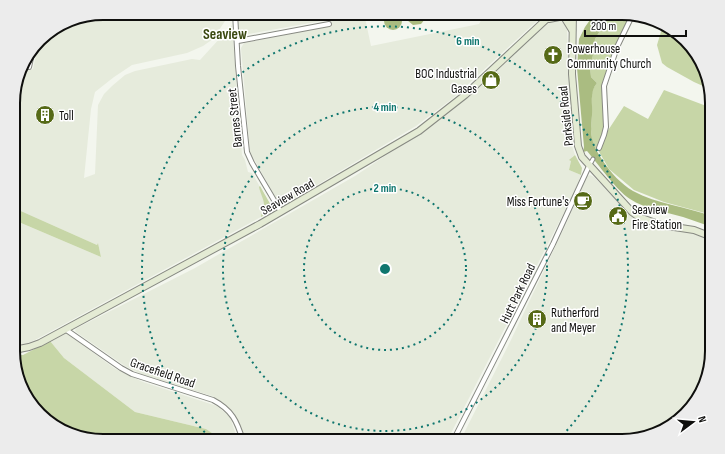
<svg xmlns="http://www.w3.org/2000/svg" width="725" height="454" viewBox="0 0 725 454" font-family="'Sofia Sans Condensed',sans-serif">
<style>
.built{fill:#e6ebdc}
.green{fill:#c7d6a7}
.water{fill:#aabc81}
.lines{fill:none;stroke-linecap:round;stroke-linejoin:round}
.pedestrian-casing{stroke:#878982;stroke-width:5}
.minor-casing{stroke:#878982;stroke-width:6}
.secondary-casing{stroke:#878982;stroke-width:8}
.pedestrian{stroke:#fff;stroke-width:3}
.minor{stroke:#fff;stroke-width:4}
.secondary{stroke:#e4ebd4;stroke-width:6}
.ring{fill:none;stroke:#0f766e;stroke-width:2;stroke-dasharray:2 4}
.labels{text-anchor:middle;stroke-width:3;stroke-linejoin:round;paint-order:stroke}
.poi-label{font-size:13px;fill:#0f0f0d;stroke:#fff;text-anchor:start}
.street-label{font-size:13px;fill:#0f0f0d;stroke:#fff}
.quarter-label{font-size:15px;font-weight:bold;fill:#3a4810;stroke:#fff}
.rim{fill:none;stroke:#0f0f0d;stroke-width:2}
.centre{fill:#0f766e;stroke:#fff;stroke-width:2}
.ring-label{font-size:12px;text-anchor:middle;font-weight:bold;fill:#0f766e;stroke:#fff;stroke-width:3;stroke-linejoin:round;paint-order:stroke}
</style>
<rect width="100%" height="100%" fill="#f3f6ee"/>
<g class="built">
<polygon points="103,13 229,13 229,15 213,39 203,46 187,53 132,65 114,77 95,92 91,109 84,178 95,174 98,105 104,94 112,86 125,75 135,71 192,59 200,60 232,25 242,155 245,160 248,172 252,173 273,209 272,211 35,340 23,345 14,346 14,220 101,257 98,243 97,245 14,208 14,91 22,63 27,57 26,68 28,70 33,69 39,41 43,35 69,20"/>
<polygon points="238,13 364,13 371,46 479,24 485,13 526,13 536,19 537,21 452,99 416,126 285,204 282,205 279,204 277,200 250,152 241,48 244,43 330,26 332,22 327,20 243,35 239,31"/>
<polygon points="558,19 563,22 567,28 570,110 572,146 575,155 572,157 569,170 581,175 573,195 447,441 246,441 234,413 223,403 212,396 141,374 125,366 76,332 75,330 77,328 195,268 355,176 431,125 548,21"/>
<polygon points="590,175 594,177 630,215 652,226 669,230 694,233 712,240 712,357 697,401 667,429 628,441 460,441 510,342 567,222 587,176"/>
<polygon points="65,332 114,368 128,375 143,382 217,406 230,417 238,441 224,441 206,429 135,412 64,358 50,341"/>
</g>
<g class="green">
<path d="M 611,13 L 622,13 L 631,16 C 620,38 607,61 603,85 C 600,101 607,119 602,135 C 601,140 598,145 596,149 L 592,143 L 591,129 L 592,112 L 592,93 L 594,87 L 597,83 L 591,77 L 590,67 L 593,55 L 595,39 Z"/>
<polygon points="663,25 672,28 700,58 708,85 703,86 694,82 667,67 662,63 657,45"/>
<polygon points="664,90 709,107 712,103 712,215 664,202 634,190 609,169 598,150 607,132 624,106 648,119"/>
<polygon points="575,155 582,168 581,175 569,170 571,161 569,160"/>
<path d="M 260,186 L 273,209 L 272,211 L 261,217 C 261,213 263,211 264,207 C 265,201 260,193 259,187 Z"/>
<polygon points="14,208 97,245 98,243 101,257 14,220"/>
<polygon points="50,341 64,358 135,412 206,429 224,441 103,441 53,426 28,401 14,363 14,355 23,355"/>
</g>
<g class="water">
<circle cx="393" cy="21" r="9"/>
<polygon points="406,13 425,13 425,19 421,24 413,25 407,20"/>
<path d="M 595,13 L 611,13 L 595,39 L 593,55 L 590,67 L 591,77 L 597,83 C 589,92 593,105 592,115 C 590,138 591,142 603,161 C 611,173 621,184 633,191 C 657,204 687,207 712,216 L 712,227 C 702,224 693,220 683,217 C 666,212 645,209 630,199 C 615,189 599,165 587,151 L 583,152 L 584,147 L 577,68 L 579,39 L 585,27 Z"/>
</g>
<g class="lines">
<defs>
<polyline id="pedestrian" points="589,166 593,159"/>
<g id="minor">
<polyline points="235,13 238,66 247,152 252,163 281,212"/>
<polyline points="238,41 329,24"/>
<polyline points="29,67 33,49"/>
<polyline points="599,148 604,135 606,127 604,86 617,47 632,16"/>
<path d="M 65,329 L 121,368 L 132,374 L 213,400 C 232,410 237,421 243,441"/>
<polyline points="453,441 553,244 589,166"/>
</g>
<g id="secondary">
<polyline points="573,13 572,74 578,146 582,157 632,212 639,217 661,225 694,230 712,237"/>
<polyline points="549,19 559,17 564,17 572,30"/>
<polyline points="14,350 29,347 40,343 260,224 419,131 465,95 553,13"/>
</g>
</defs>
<use href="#pedestrian" class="pedestrian-casing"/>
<use href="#minor" class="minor-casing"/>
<use href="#secondary" class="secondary-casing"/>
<use href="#pedestrian" class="pedestrian"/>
<use href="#minor" class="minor"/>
<use href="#secondary" class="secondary"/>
</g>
<g class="ring">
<circle cx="385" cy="269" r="81"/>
<circle cx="385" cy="269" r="162"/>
<path d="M213 441A243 243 0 1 1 557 441"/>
</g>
<defs>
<symbol id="church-disc" viewBox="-11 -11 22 22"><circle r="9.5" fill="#566a17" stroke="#fff"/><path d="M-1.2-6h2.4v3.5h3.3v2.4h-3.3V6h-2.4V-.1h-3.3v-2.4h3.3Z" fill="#fff"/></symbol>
<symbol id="shop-disc" viewBox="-11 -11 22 22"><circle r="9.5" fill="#566a17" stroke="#fff"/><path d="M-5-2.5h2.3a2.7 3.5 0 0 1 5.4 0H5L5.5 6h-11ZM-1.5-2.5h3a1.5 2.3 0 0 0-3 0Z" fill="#fff"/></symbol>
<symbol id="building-disc" viewBox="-11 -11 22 22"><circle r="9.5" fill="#566a17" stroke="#fff"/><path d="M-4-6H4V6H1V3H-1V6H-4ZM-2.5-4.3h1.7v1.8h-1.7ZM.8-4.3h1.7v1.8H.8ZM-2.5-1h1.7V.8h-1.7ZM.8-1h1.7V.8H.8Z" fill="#fff"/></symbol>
<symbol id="cafe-disc" viewBox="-11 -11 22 22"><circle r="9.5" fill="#566a17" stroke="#fff"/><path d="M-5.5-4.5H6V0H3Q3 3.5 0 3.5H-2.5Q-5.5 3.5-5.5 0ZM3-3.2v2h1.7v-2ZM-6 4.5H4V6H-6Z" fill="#fff"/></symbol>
<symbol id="civic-disc" viewBox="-11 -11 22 22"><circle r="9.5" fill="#566a17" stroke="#fff"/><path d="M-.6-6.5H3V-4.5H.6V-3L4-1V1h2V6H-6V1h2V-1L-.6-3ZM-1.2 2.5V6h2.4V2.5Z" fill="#fff"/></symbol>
</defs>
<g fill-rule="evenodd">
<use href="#church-disc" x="542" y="44" width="22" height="22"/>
<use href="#shop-disc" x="480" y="69" width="22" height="22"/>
<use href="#building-disc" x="34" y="104" width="22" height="22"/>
<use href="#cafe-disc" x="572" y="190" width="22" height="22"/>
<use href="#civic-disc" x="607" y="205" width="22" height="22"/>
<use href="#building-disc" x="526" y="308" width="22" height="22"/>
</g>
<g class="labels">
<g class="poi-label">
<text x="567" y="53">Powerhouse<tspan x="567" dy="15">Community Church</tspan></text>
<text x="477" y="78" text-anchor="end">BOC Industrial<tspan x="477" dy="15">Gases</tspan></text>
<text x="59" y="120">Toll</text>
<text x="569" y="206" text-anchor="end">Miss Fortune's</text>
<text x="632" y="214">Seaview<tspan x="632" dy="15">Fire Station</tspan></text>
<text x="551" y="317">Rutherford<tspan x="551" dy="15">and Meyer</tspan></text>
</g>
<g class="street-label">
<text transform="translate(565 116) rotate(-96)" y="5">Parkside Road</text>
<text transform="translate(234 118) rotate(-96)" y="5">Barnes Street</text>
<text transform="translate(287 196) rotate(-30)" y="5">Seaview Road</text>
<text transform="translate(517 293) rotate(-64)" y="5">Hutt Park Road</text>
<text transform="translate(163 372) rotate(19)" y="5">Gracefield Road</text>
</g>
<g class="quarter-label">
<text x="225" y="39">Seaview</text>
</g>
</g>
<path d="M0 0H725V454H0ZM103 20H622A83 83 0 0 1 705 103V351A83 83 0 0 1 622 434H103A83 83 0 0 1 20 351V103A83 83 0 0 1 103 20Z" fill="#ececec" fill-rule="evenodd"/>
<path class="rim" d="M103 20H622A83 83 0 0 1 705 103V351A83 83 0 0 1 622 434H103A83 83 0 0 1 20 351V103A83 83 0 0 1 103 20Z"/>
<circle cx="385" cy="269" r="6" class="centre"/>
<g class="ring-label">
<text x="468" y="45">6 min</text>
<text x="385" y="111">4 min</text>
<text x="385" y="192">2 min</text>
</g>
<g transform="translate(693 422) rotate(74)" stroke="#ffffff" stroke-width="3" paint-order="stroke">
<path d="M0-3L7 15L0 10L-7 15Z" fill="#0f0f0d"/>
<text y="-6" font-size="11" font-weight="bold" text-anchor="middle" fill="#0f0f0d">N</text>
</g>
<path d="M585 30v6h101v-6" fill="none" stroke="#0f0f0d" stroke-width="2"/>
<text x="591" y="30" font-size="12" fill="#0f0f0d" stroke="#ffffff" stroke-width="3" paint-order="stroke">200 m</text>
</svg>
